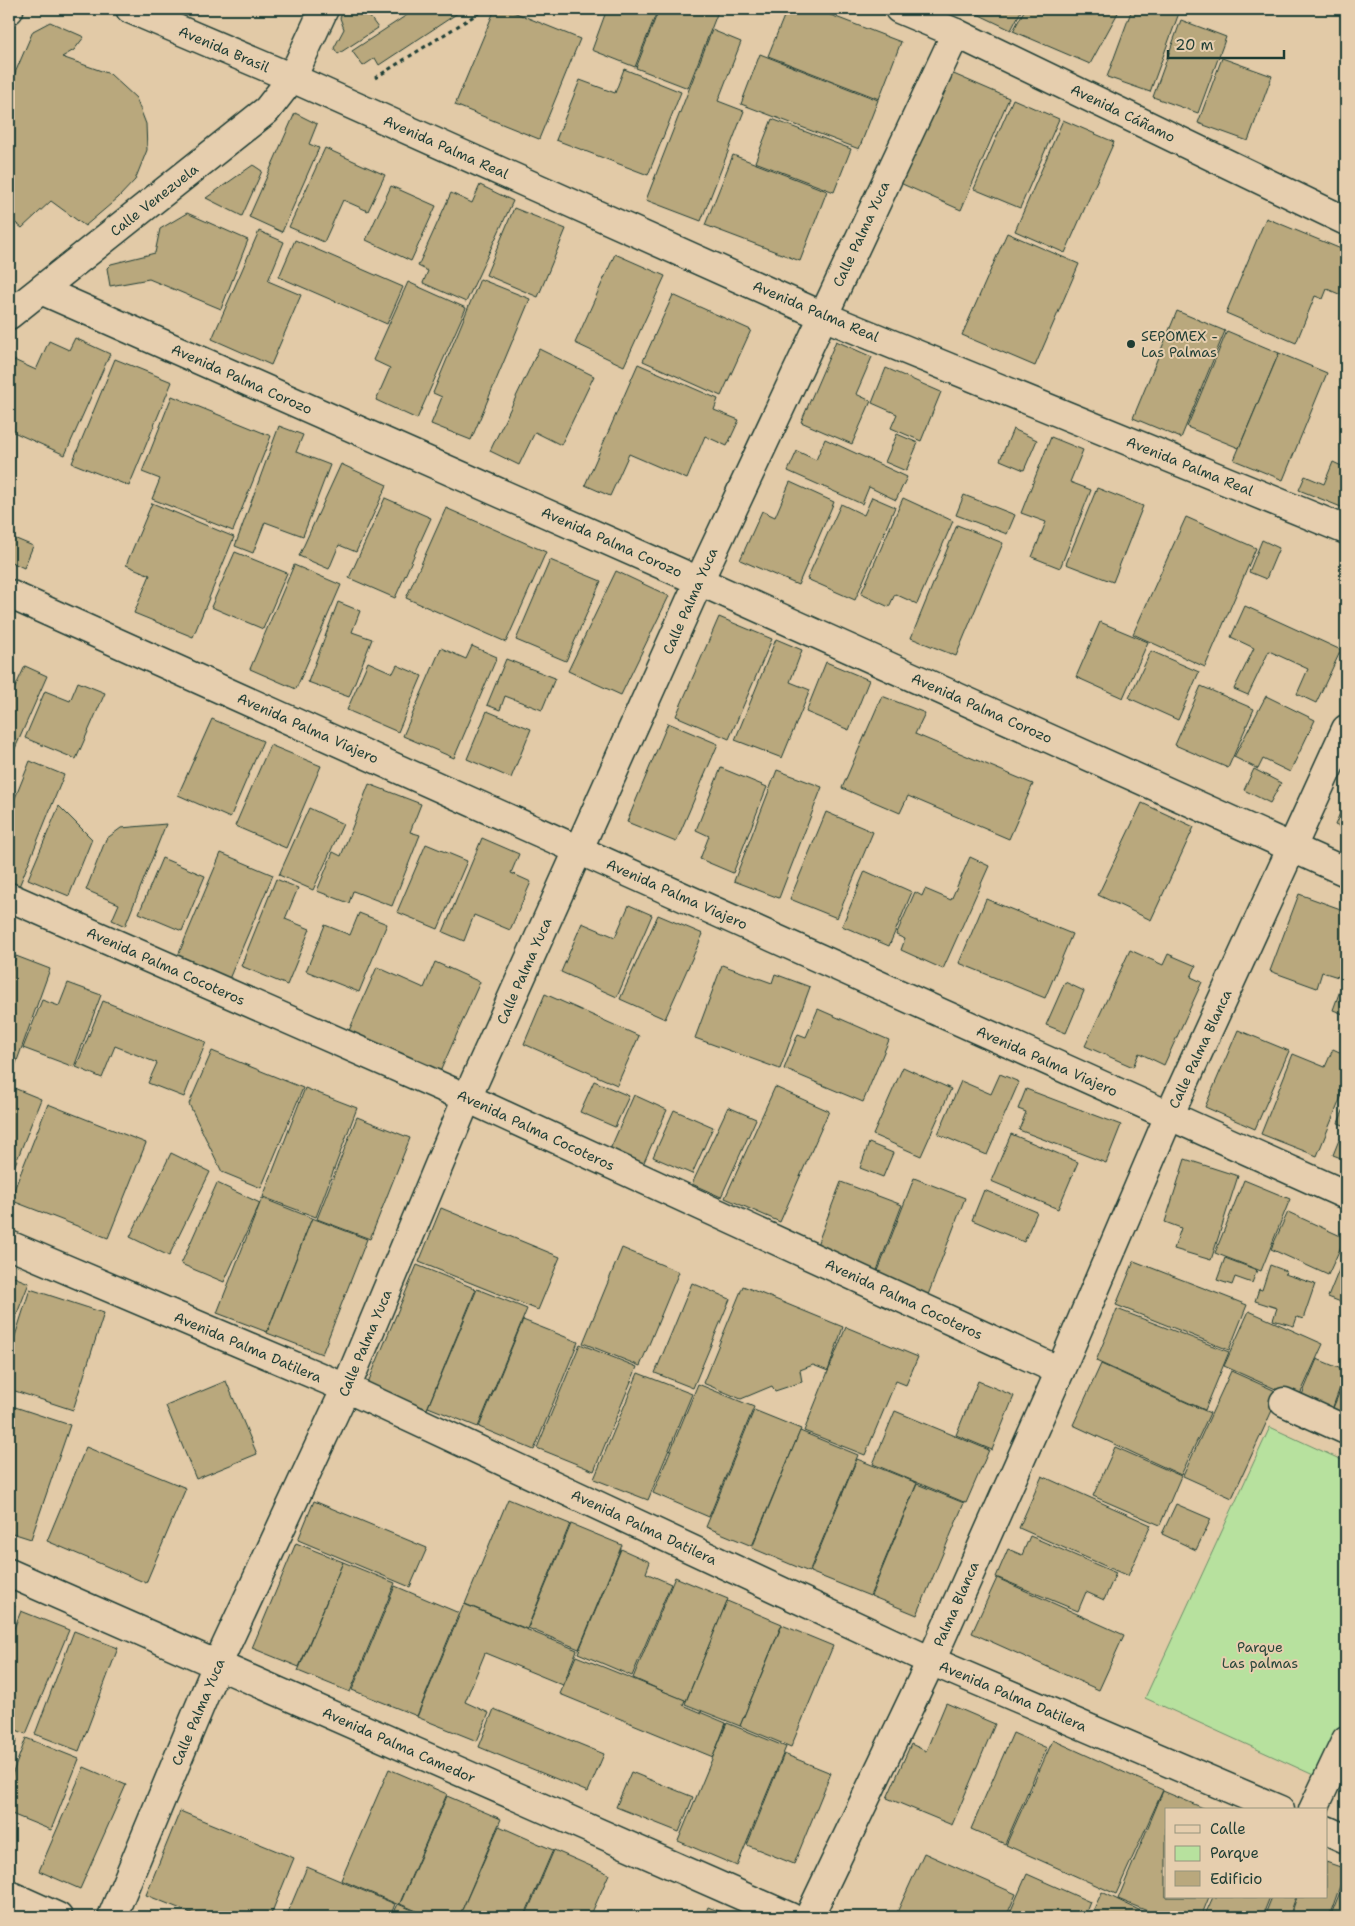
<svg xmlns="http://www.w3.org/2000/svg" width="1355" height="1926" viewBox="0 0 1355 1926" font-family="'Shantell Sans',sans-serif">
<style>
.green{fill:#b7e19e;stroke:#6b8f69}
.building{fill:#b9a87d;stroke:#1f3d34}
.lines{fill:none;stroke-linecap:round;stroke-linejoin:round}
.minor-casing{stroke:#1f3d34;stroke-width:31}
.path{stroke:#1f3d34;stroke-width:3;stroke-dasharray:4 4;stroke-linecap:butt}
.minor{stroke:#e6ceae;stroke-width:28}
.poi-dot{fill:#1f3d34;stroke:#e6ceae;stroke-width:2}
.labels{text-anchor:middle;stroke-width:4;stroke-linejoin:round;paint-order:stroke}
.street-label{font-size:14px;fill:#1f3d34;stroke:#e6ceae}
.poi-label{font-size:14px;fill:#1f3d34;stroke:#e6ceae;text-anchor:start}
.park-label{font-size:14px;fill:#274539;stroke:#e6ceae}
</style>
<rect width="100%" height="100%" fill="#e2caa7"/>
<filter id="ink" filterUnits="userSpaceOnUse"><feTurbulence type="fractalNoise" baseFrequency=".02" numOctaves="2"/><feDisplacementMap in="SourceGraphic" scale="10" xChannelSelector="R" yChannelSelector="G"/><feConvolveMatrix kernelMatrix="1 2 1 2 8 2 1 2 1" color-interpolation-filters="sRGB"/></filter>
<g filter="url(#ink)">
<polygon class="green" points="1270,1427 1346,1462 1346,1720 1320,1778 1145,1698"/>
<g class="building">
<polygon points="344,9 364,9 378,28 338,54 334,48 344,29 340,18"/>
<polygon points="416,9 464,9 379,65 375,58 363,66 352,51"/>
<polygon points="495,9 506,9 580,39 539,139 455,105"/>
<polygon points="607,9 658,9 635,67 592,50"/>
<polygon points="659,9 719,9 688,88 636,68"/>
<polygon points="787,9 815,9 901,42 879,99 768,56"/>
<polygon points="967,9 1022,9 1011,30"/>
<polygon points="1025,9 1120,9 1090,64 1013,31"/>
<polygon points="1132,9 1168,9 1179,13 1150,92 1107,77"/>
<polygon points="1181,20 1226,37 1198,113 1153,97"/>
<polygon points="50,22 84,37 74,50 62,57 110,74 136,98 146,124 147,150 135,180 118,198 85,226 51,201 22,228 9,218 9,87 33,31"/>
<polygon points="712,30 741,42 718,101 744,111 701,221 646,200"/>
<polygon points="760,54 878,100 859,149 741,104"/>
<polygon points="1222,58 1272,76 1248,141 1198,123"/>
<polygon points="624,69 681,92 648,175 556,140 580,80 615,93"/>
<polygon points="949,72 1009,98 961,210 900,183"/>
<polygon points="1013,99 1059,119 1020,208 974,189"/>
<polygon points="295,113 317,124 309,144 319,148 282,232 249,217"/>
<polygon points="772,119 851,149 834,192 755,162"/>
<polygon points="1063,120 1114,142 1065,253 1015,231"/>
<polygon points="325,148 385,175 368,211 343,200 324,242 289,227"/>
<polygon points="733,155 827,191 800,261 705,225"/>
<polygon points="253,165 262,171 242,216 206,198"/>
<polygon points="480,185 513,201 466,302 423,283 428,271 418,266 451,193 472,203"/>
<polygon points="391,186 436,206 411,261 366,240"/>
<polygon points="514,208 566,229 538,297 486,275"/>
<polygon points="187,213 248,240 221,309 149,279 110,286 107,268 111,264 155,253 160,229"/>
<polygon points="1266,218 1346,251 1346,297 1327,289 1323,299 1315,296 1296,343 1226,313"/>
<polygon points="259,231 284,242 268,281 301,295 271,365 212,339"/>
<polygon points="1007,233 1079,264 1035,366 962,335"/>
<polygon points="295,240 403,287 387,324 279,277"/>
<polygon points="615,254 665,276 624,366 575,343"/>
<polygon points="480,279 530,299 471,440 431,424 442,397 433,393"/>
<polygon points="408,282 466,308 417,419 376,400 390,368 373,360"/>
<polygon points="673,295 751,330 721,396 643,361"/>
<polygon points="1346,310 1346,329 1339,326"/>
<polygon points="1177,311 1225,331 1181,438 1133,418"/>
<polygon points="1227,331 1279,353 1239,448 1187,427"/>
<polygon points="75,338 110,354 65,455 9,430 9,372 14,360 36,370 49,341 69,350"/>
<polygon points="836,341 872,357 856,394 871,401 852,444 801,422"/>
<polygon points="539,349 594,376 561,445 535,432 519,465 490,451"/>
<polygon points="1279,353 1327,373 1283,480 1234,460"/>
<polygon points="115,359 172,382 129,486 72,463"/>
<polygon points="638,364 718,399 714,410 739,420 727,446 705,436 687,479 629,454 610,496 585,485"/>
<polygon points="886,368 941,392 921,441 891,428 897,414 872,403"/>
<polygon points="172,396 271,436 233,531 152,499 160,479 142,472"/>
<polygon points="279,426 303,435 296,452 330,465 303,536 265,522 253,553 235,546"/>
<polygon points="1013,429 1037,440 1024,470 1000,460"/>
<polygon points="897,434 918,443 906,471 885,462"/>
<polygon points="1051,437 1083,450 1070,482 1091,490 1060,568 1032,557 1046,522 1021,513"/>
<polygon points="825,439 907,477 896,500 869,487 862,504 788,471 797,451 816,460"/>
<polygon points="1333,462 1346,468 1346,509 1299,490 1305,476 1324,484"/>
<polygon points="341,464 387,485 356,552 339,545 329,569 299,556"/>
<polygon points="790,482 834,502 798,585 740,560 762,511 775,517"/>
<polygon points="1097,488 1143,506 1113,582 1066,564"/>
<polygon points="964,495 1015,515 1007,534 956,515"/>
<polygon points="872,497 895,507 855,600 807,579 841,504 864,515"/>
<polygon points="385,498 431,518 395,598 349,578"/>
<polygon points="903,498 953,521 917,604 895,594 889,607 861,594"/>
<polygon points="152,503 234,537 193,637 134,613 150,575 126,565"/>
<polygon points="446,508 546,552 506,642 406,598"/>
<polygon points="1186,517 1256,548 1205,667 1133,634"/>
<polygon points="957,525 1003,543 956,656 911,638"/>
<polygon points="9,536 33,546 24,568 9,561"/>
<polygon points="1262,540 1279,548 1266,579 1249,572"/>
<polygon points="235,552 287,573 263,629 211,607"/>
<polygon points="550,560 601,581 566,661 516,640"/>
<polygon points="294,565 341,585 296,689 250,669"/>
<polygon points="616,571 669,596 621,695 568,671"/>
<polygon points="338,602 360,611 352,632 372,639 349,697 308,682"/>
<polygon points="1245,606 1341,650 1316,703 1297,694 1308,669 1269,651 1248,695 1234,689 1254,648 1231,637"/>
<polygon points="719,617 772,639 729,739 676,716"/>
<polygon points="1100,622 1148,642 1123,698 1076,677"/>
<polygon points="776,639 802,650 790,682 810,690 782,758 735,740"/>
<polygon points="472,646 497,657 454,758 403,736 441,648 466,659"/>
<polygon points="1151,651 1199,672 1178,720 1129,698"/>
<polygon points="506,659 555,678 542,710 505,696 500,710 487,705"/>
<polygon points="368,662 393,673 397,665 422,676 398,732 347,710"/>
<polygon points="826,662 869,680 849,730 806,712"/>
<polygon points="25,666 47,676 13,753 9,751 9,690 13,692"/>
<polygon points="78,682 105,693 76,759 25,738 45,691 70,701"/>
<polygon points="1201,686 1254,709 1228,768 1175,745"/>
<polygon points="882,696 925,713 915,734 1033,784 1009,839 908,796 900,813 842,788"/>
<polygon points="1266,696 1315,720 1290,772 1263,759 1258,769 1234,757"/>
<polygon points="487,711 531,729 511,778 467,759"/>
<polygon points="212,719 263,741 230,818 178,795"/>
<polygon points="668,723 718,744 676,842 627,822"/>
<polygon points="270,745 321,766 286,848 235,826"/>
<polygon points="30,761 64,775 18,889 9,885 9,813"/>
<polygon points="721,768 767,787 733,873 700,859 709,836 696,830"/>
<polygon points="1254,769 1281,783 1270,803 1244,790"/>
<polygon points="777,770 822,787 779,898 734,881"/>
<polygon points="369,784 421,804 410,832 420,835 392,906 353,891 349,903 317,891 333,852 341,856"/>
<polygon points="1346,799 1346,830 1335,825"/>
<polygon points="1142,803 1194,827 1151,920 1098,895"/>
<polygon points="59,806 92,839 69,896 28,879"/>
<polygon points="309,808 343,824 313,890 279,875"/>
<polygon points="826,812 873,832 837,918 790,899"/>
<polygon points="166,824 125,926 112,920 119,904 86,890 106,839 121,828"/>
<polygon points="482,838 519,854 511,873 531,882 510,930 474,915 464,941 443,932"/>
<polygon points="426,844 467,861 438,929 397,912"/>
<polygon points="221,853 273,875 229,979 177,958"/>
<polygon points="970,857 989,866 943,969 901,950 905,939 896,935 915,892 922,896 925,889 951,900"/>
<polygon points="162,858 205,876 182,931 139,913"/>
<polygon points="865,871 912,892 889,946 842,926"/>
<polygon points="276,879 298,888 285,919 310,929 287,985 241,966"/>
<polygon points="1299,894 1346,911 1346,956 1338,977 1322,972 1317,988 1270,971"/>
<polygon points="986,899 1072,934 1045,998 959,963"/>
<polygon points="629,905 652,915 617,997 561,972 582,923 615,937"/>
<polygon points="359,913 387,924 359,992 306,971 325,925 350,935"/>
<polygon points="658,915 703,934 665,1019 620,999"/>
<polygon points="1130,950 1163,965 1168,954 1196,966 1191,977 1202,982 1164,1065 1139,1053 1133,1067 1085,1046"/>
<polygon points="16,956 50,969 14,1069 9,1067 9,978"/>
<polygon points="435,962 480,982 439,1074 348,1033 377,967 424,988"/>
<polygon points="722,965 772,983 775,974 810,987 780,1069 695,1038"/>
<polygon points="1346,974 1346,1015 1333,1010"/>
<polygon points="1065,982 1084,991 1066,1033 1046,1025"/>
<polygon points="68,983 101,995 74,1067 23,1048 42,1000 59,1006"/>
<polygon points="545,994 639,1036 617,1085 524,1044"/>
<polygon points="103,1001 206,1042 184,1097 148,1083 157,1063 115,1046 102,1078 76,1067"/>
<polygon points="818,1009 889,1040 863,1102 784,1069 798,1034 806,1037"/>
<polygon points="1238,1030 1289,1051 1255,1129 1205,1107"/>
<polygon points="1333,1049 1346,1055 1346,1085 1317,1156 1261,1134 1293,1054 1325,1067"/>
<polygon points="212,1051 303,1088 261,1188 222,1172 189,1104"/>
<polygon points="903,1067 951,1089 921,1156 873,1135"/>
<polygon points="1000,1074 1019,1082 987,1155 938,1134 961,1081 991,1094"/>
<polygon points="594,1081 629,1096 615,1127 580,1112"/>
<polygon points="9,1086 41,1099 9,1180"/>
<polygon points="775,1087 829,1111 780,1222 725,1198"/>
<polygon points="305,1088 357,1108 316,1217 263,1197"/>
<polygon points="1026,1089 1121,1125 1106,1163 1019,1130 1026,1112 1018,1109"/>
<polygon points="634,1095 667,1110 641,1169 608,1154"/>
<polygon points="48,1104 146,1143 108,1238 10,1200"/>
<polygon points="1346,1104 1346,1126 1338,1123"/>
<polygon points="728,1107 756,1119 721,1197 692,1184"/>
<polygon points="674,1110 713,1127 692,1174 653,1157"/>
<polygon points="357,1117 410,1138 370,1239 317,1219"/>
<polygon points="1011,1134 1078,1162 1058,1209 991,1181"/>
<polygon points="1339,1140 1346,1142 1346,1160 1333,1155"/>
<polygon points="869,1143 893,1153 883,1177 860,1168"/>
<polygon points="171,1153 210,1172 169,1256 130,1237"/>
<polygon points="1185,1159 1238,1176 1211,1260 1174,1249 1181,1228 1165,1222"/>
<polygon points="914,1178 965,1198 928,1295 876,1276"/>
<polygon points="1244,1180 1290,1199 1261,1271 1215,1253"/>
<polygon points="841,1182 902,1205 876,1273 815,1250"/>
<polygon points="217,1183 260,1203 224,1282 181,1264"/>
<polygon points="984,1190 1037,1212 1024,1242 972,1220"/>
<polygon points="262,1198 312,1218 267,1332 217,1313"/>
<polygon points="441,1208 560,1257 538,1310 419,1262"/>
<polygon points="1288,1212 1345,1238 1328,1275 1271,1249"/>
<polygon points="312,1218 367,1239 322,1354 267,1333"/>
<polygon points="622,1248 679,1272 640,1366 583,1343"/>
<polygon points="1225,1258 1257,1270 1252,1283 1235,1277 1232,1285 1217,1280"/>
<polygon points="1343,1260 1346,1261 1346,1304 1328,1297"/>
<polygon points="1134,1261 1247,1305 1229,1350 1116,1305"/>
<polygon points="417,1265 476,1289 427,1409 367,1385"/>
<polygon points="1270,1265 1286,1271 1285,1274 1315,1284 1303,1319 1297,1317 1294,1326 1273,1320 1277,1308 1255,1301 1259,1289 1262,1290"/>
<polygon points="9,1275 29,1283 9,1334"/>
<polygon points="692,1283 730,1299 693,1388 655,1373"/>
<polygon points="743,1286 843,1327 828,1371 813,1365 800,1370 802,1382 775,1391 772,1386 741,1399 703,1383"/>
<polygon points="30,1289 104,1313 73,1410 9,1389 9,1355"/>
<polygon points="477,1289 527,1309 478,1427 428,1407"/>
<polygon points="1117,1309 1229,1352 1205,1410 1096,1361"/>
<polygon points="1249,1311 1323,1344 1298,1399 1224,1366"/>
<polygon points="523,1320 578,1342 534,1450 479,1427"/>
<polygon points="846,1327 918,1357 906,1385 896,1381 865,1455 804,1431"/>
<polygon points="580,1344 637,1367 594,1471 537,1448"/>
<polygon points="1317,1359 1346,1371 1330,1415 1299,1402"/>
<polygon points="1101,1364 1210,1413 1181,1475 1073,1425"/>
<polygon points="1231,1371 1280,1393 1232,1498 1183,1476"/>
<polygon points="638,1373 692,1394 648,1500 594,1479"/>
<polygon points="1346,1377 1346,1422 1330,1415"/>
<polygon points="226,1381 257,1454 196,1479 166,1406"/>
<polygon points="978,1381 1014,1396 992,1450 956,1435"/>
<polygon points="698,1384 754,1407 709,1517 653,1493"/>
<polygon points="9,1405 70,1425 31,1539 9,1532"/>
<polygon points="754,1410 801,1429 752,1546 706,1527"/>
<polygon points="895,1411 989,1450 966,1503 873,1464"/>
<polygon points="800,1431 858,1455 809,1572 752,1548"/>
<polygon points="86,1447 186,1488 146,1583 47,1541"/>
<polygon points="1115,1447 1181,1476 1160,1525 1093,1496"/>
<polygon points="857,1459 917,1483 870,1596 810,1572"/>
<polygon points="1042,1476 1151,1525 1128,1576 1019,1528"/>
<polygon points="917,1484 964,1503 917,1615 871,1596"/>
<polygon points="508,1499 570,1524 527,1629 465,1604"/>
<polygon points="314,1501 427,1548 410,1587 298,1540"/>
<polygon points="1176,1504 1211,1519 1196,1550 1162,1534"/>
<polygon points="571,1524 622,1545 579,1649 528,1628"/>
<polygon points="1030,1536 1116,1573 1104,1600 1086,1592 1078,1611 996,1577 1008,1549 1022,1555"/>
<polygon points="296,1543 343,1562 299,1667 252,1648"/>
<polygon points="621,1549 650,1562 646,1573 671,1584 632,1676 578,1653"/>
<polygon points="343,1562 395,1583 350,1692 298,1671"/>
<polygon points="675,1577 728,1599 686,1701 633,1678"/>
<polygon points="997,1578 1124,1635 1099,1690 972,1633"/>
<polygon points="395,1586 459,1613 417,1716 352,1690"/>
<polygon points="727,1601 782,1624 740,1726 685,1704"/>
<polygon points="9,1603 15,1606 9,1621"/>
<polygon points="464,1604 577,1650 563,1685 485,1653 465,1702 489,1713 477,1741 417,1717"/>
<polygon points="21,1611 69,1630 26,1734 9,1727 9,1641"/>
<polygon points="782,1625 833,1646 791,1747 740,1726"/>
<polygon points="74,1631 118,1648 79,1751 35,1734"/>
<polygon points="576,1656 685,1700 683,1705 726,1723 713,1757 560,1694"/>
<polygon points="946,1703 995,1724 952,1825 887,1798 911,1744 926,1751"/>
<polygon points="494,1709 604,1754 588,1792 479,1747"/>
<polygon points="727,1723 786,1747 737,1866 678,1841"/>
<polygon points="1013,1733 1047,1748 1005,1844 971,1829"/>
<polygon points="9,1737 17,1740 9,1758"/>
<polygon points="26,1738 79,1759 51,1830 9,1813 9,1783"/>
<polygon points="1053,1740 1163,1790 1116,1894 1006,1845"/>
<polygon points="784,1754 831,1773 794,1864 747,1845"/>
<polygon points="84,1767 126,1785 80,1889 39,1871"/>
<polygon points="389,1769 447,1794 399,1905 341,1880"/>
<polygon points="631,1772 693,1797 679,1832 616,1807"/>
<polygon points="1163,1791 1208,1810 1166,1810 1166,1897 1209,1897 1201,1917 1162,1917 1118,1899"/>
<polygon points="447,1796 501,1819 459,1917 431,1917 400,1904"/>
<polygon points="180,1811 294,1858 270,1917 201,1917 146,1895"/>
<polygon points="499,1826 553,1850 524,1917 459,1917"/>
<polygon points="554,1850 609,1874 590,1917 525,1917"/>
<polygon points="924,1853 1016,1894 1006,1917 895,1917"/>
<polygon points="1326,1862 1346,1869 1329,1917 1290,1917 1297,1897 1326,1897"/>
<polygon points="307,1867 395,1904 390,1917 286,1917"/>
<polygon points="1027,1874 1090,1902 1084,1917 1008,1917"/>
<polygon points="1345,1880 1346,1917 1330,1917"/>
<polygon points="1102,1892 1153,1917 1090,1917"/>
<polygon points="1213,1897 1270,1897 1262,1917 1204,1917"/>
<polygon points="1272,1897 1296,1897 1289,1917 1264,1917"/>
<polygon points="398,1904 429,1917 392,1917"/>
<polygon points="708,1907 733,1917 704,1917"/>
</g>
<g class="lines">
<defs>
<g id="minor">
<polyline points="130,9 292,78 823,316 1346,530"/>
<polyline points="899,9 956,33 1346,221"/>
<polyline points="9,10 9,9"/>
<polyline points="41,290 699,581 1346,872"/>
<polyline points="9,315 267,110 292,78 324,9"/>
<polyline points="9,594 1346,1195"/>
<polyline points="9,897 467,1098 1060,1371"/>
<polyline points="9,1245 346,1388 931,1661 1280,1810"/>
<polyline points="1284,1402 1346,1430"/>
<polyline points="9,1573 790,1917"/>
<polyline points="1313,1810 1346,1740"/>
<polyline points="1326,1830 1346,1839"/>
<polyline points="9,1895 58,1917"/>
<polyline points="112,1917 217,1665 346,1388 467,1098 699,581 956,33"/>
<polyline points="809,1917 931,1661 1060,1371 1169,1116 1346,729"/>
</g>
</defs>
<use href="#minor" class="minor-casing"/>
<polyline class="path" points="375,78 485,9"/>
<use href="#minor" class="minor"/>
</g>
</g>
<circle class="poi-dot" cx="1131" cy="344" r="5"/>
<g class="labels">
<g class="street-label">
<text transform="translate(224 49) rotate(23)" y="5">Avenida Brasil</text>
<text transform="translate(1123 113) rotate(26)" y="5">Avenida Cáñamo</text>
<text transform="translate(446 147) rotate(24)" y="5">Avenida Palma Real</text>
<text transform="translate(154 200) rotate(-38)" y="5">Calle Venezuela</text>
<text transform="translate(861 234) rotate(-65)" y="5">Calle Palma Yuca</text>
<text transform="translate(816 311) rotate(23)" y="5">Avenida Palma Real</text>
<text transform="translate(242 379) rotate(24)" y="5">Avenida Palma Corozo</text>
<text transform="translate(1190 466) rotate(22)" y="5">Avenida Palma Real</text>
<text transform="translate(612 542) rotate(24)" y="5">Avenida Palma Corozo</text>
<text transform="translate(690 601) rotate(-66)" y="5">Calle Palma Yuca</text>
<text transform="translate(982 708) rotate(24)" y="5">Avenida Palma Corozo</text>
<text transform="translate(308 728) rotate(24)" y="5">Avenida Palma Viajero</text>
<text transform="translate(677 894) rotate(24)" y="5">Avenida Palma Viajero</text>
<text transform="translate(166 966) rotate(24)" y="5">Avenida Palma Cocoteros</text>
<text transform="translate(524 971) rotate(-66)" y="5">Calle Palma Yuca</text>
<text transform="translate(1200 1049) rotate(-65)" y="5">Calle Palma Blanca</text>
<text transform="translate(1047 1061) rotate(24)" y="5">Avenida Palma Viajero</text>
<text transform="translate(536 1130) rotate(25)" y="5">Avenida Palma Cocoteros</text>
<text transform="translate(904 1299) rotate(25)" y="5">Avenida Palma Cocoteros</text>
<text transform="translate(365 1343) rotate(-67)" y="5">Calle Palma Yuca</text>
<text transform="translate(248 1347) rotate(23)" y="5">Avenida Palma Datilera</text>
<text transform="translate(644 1527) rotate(25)" y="5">Avenida Palma Datilera</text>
<text transform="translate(956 1604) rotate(-66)" y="5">Palma Blanca</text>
<text transform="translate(1013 1696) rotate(23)" y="5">Avenida Palma Datilera</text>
<text transform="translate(198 1712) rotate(-67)" y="5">Calle Palma Yuca</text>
<text transform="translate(399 1745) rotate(24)" y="5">Avenida Palma Camedor</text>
</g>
<g class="poi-label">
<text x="1141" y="341">SEPOMEX -<tspan x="1141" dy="16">Las Palmas</tspan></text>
</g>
<g class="park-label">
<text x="1260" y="1652">Parque<tspan x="1260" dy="16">Las palmas</tspan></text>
</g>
</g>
<rect width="1355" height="1926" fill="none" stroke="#e6ceae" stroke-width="30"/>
<rect x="15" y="15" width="1325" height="1896" fill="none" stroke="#1f3d34" stroke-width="2" filter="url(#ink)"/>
<rect x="1165" y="1808" width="162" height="90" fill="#e6ceae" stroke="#96947d"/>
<rect x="1175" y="1825" width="25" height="8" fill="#e6ceae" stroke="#96947d"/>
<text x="1210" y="1834" font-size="15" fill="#1f3d34">Calle</text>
<rect x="1175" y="1846" width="25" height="15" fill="#b7e19e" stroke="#96947d"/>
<text x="1210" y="1858" font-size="15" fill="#1f3d34">Parque</text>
<rect x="1175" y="1871" width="25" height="15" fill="#b9a87d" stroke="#96947d"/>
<text x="1210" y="1884" font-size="15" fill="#1f3d34">Edificio</text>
<path d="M1168 50v8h116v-8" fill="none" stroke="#1f3d34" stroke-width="2.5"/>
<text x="1175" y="50" font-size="15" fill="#1f3d34" stroke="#e6ceae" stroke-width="4" paint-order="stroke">20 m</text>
</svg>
